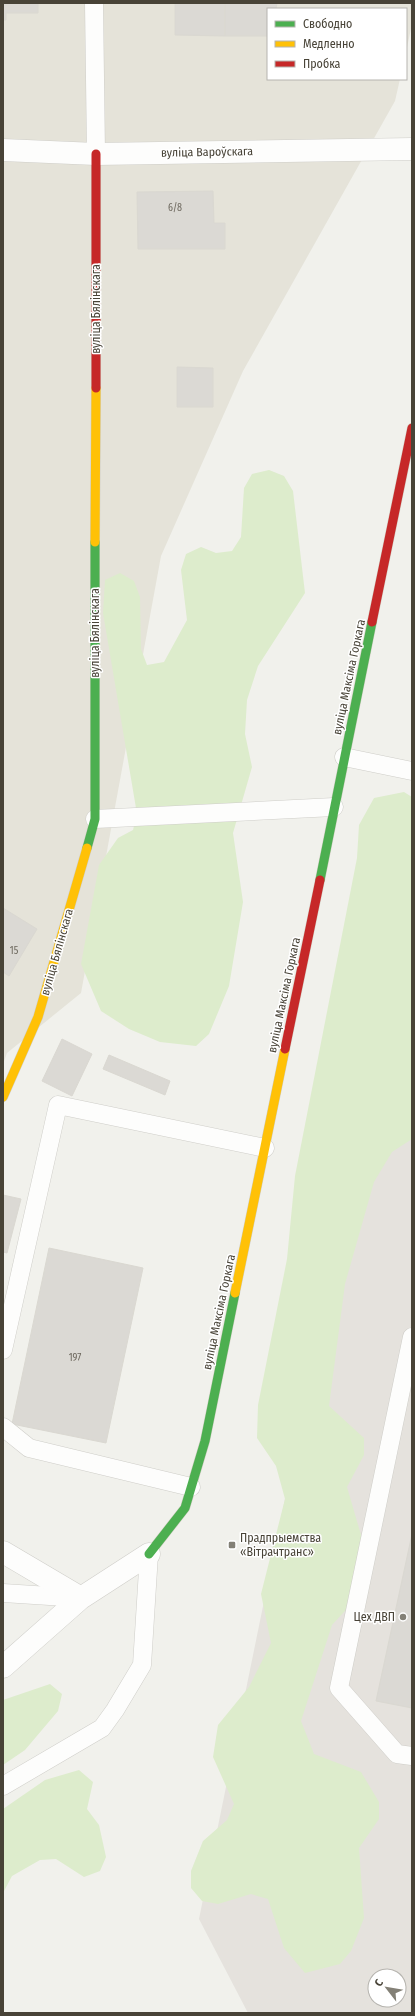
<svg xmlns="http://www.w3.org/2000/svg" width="415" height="2016" font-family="'Fira Sans Condensed',sans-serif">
<rect width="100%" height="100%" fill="#f1f1ec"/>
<path fill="#e5e3d9" d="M 3,3 L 412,3 L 412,24 L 406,52 L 406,9 L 268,9 L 268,79 L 400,79 L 395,101 L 243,371 L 161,556 L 81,993 L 7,1053 L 3,1064 Z"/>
<path fill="#e5e2dd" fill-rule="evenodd" d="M 412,878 L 412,2013 L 248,2013 L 199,1919 ZM 375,1976 L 399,1976 L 399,2000 L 375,2000 Z"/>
<path fill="#ddeccc" d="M 269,470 L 284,476 L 293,491 L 305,593 L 258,666 L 247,700 L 245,734 L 252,767 L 233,833 L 243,902 L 229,986 L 209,1034 L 196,1046 L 160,1042 L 129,1029 L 101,1011 L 81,964 L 99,865 L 118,838 L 133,830 L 137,814 L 103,613 L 105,580 L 120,573 L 134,581 L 140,597 L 141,649 L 147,665 L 164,662 L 187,620 L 181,570 L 186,554 L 201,547 L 216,553 L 232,551 L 241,537 L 244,488 L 252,474 Z
M 404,792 L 412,797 L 412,1139 L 392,1152 L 374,1182 L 345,1284 L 329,1406 L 364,1438 L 364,1455 L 347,1487 L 366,1552 L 367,1587 L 332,1625 L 301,1721 L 314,1754 L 361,1772 L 379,1802 L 379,1819 L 359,1848 L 364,1918 L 351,1951 L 340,1964 L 305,1973 L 284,1948 L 268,1899 L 251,1894 L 218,1904 L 202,1901 L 191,1888 L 191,1871 L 203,1841 L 227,1820 L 234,1804 L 213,1757 L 218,1725 L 249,1687 L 271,1643 L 261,1594 L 285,1499 L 276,1466 L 257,1438 L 258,1405 L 287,1259 L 295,1176 L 357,858 L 359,825 L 374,798 Z
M 50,1684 L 62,1694 L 58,1711 L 25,1750 L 3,1765 L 3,1700 Z
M 79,1770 L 93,1782 L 87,1809 L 99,1825 L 106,1857 L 100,1871 L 84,1877 L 56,1859 L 40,1860 L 12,1876 L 3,1893 L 3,1809 L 45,1780 Z"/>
<path fill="#dbd9d4" stroke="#dad8d1" d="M 3,3 L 38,3 L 38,13 L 6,13 L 6,20 L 3,20 Z
M 175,3 L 225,3 L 225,36 L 175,35 Z
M 225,3 L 277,3 L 276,9 L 268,9 L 268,36 L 225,36 Z
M 213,191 L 214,223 L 225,223 L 225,249 L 138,249 L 137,192 Z
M 177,367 L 213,368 L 213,407 L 177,407 Z
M 3,908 L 37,929 L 9,976 L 3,972 Z
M 62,1039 L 92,1054 L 72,1096 L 42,1081 Z
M 109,1055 L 170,1081 L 165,1095 L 103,1069 Z
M 3,1195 L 21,1199 L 7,1253 L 3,1252 Z
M 49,1248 L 143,1268 L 106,1443 L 12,1424 Z
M 412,1534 L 412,1708 L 376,1701 Z"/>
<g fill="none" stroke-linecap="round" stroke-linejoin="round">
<defs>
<path id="lane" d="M 94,3 L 96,154
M 344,757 L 412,771
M 95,819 L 334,807
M 412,1337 L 339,1688 L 397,1754 L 412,1756
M 3,1350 L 58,1105 L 265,1148
M 3,1427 L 29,1448 L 191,1487
M 3,1593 L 81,1598
M 3,1786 L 102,1728 L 115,1710 L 142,1665 L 149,1554"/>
<path id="street" d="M 3,150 L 96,154 L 412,149
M 3,1552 L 81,1598
M 3,1667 L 81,1598 L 149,1554"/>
<path id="fast" d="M 87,848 L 95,819 L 95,542
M 320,880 L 372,622
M 149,1554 L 185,1508 L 205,1441 L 235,1293"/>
<path id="slow" d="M 95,542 L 96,388
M 3,1097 L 38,1017 L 87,848
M 235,1293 L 285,1049"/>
<path id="jam" d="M 96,388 L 96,154
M 372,622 L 412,428
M 285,1049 L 320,880"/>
</defs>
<use href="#lane" stroke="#cfcec9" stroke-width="19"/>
<use href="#street" stroke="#cfcec9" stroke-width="23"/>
<use href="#fast" stroke="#d1cec3" stroke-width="10"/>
<use href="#slow" stroke="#d1cec3" stroke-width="10"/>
<use href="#jam" stroke="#d1cec3" stroke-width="10"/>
<use href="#lane" stroke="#fdfdfc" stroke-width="18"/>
<use href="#street" stroke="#fdfdfc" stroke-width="22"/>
<use href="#fast" stroke="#4caf50" stroke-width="9"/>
<use href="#slow" stroke="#ffc107" stroke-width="9"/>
<use href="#jam" stroke="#c62828" stroke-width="9"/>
</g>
<g fill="#838076" stroke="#fff" stroke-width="1.5">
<rect x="228" y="1541" width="8" height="8" rx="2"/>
<circle cx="403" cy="1617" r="4"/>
</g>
<g text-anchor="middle" stroke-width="3" stroke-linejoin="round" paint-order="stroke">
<g font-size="10" fill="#6e695f">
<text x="175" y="211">6/8</text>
<text x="14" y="954">15</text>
<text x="75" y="1361">197</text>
</g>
<g font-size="12" fill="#484337" stroke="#fff">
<text transform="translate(207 152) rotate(-1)" y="4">вуліца Вароўскага</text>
<text transform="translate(96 309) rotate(-90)" y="4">вуліца Бялінскага</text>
<text transform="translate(95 633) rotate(-90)" y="4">вуліца Бялінскага</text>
<text transform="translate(349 677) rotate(-78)" y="4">вуліца Максіма Горкага</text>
<text transform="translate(57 952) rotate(-74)" y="4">вуліца Бялінскага</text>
<text transform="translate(284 995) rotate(-78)" y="4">вуліца Максіма Горкага</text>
<text transform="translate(219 1312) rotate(-78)" y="4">вуліца Максіма Горкага</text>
</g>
<g font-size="12" fill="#484337" stroke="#fff" text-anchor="start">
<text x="240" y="1542">Прадпрыемства<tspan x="240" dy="14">«Вітрачтранс»</tspan></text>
<text x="395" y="1621" text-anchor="end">Цех ДВП</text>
</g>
</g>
<rect width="415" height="2016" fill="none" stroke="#484337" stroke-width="8"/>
<rect x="267" y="8" width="140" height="72" fill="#ffffff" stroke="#b6b4af"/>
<rect x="275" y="21" width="20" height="6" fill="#4caf50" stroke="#b6b4af"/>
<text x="303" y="28" font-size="12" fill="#484337">Свободно</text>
<rect x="275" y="41" width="20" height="6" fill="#ffc107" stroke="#b6b4af"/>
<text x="303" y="48" font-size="12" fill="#484337">Медленно</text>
<rect x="275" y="61" width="20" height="6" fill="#c62828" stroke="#b6b4af"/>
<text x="303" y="68" font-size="12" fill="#484337">Пробка</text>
<g transform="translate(387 1988) rotate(301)"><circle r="19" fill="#ffffff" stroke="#b6b4af"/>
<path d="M0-3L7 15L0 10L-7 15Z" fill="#838076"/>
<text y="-6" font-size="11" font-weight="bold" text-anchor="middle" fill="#484337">С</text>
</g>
</svg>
